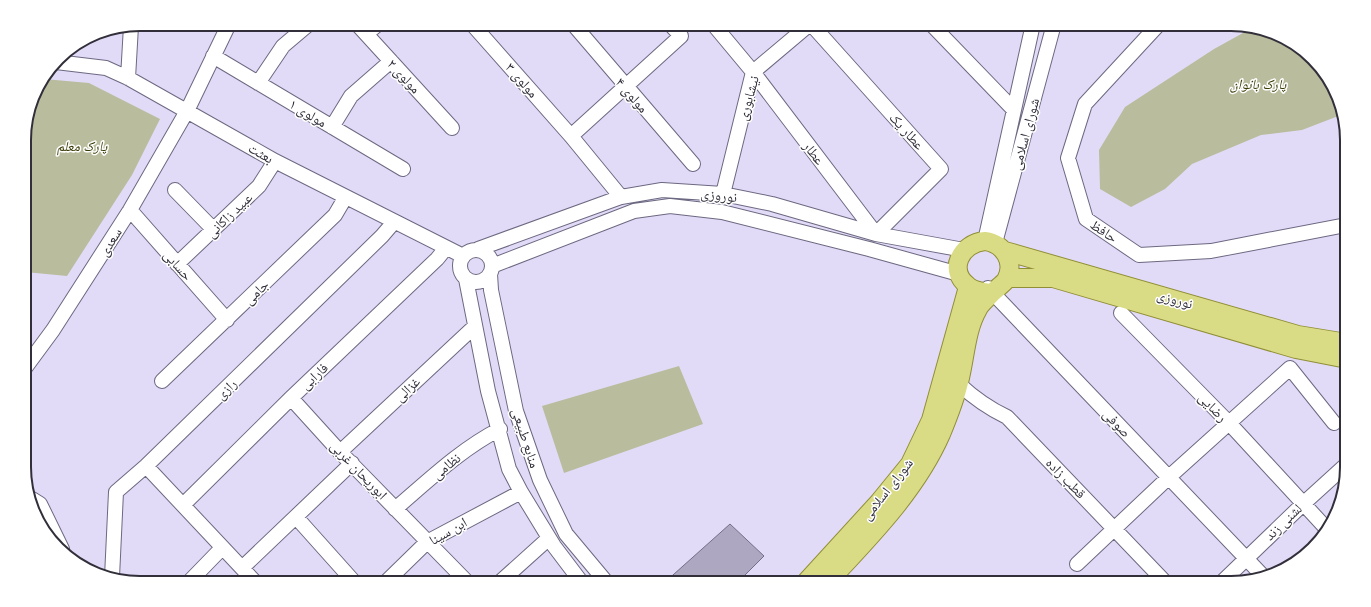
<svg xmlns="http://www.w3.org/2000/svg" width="1371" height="607" font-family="'Roboto Serif','Noto Naskh Arabic',serif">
<rect width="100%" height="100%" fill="#e2dbf8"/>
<path fill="#babc9e" d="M 1252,28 L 1275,33 L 1323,69 L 1341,115 L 1302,130 L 1261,135 L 1192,164 L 1165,189 L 1131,207 L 1100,189 L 1099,150 L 1125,107 L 1214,49 Z
M 44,79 L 89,83 L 160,119 L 132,175 L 67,276 L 25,272 L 24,132 L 36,88 Z
M 679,366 L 703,424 L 564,473 L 542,406 Z"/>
<path fill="#ada7c2" stroke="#746f88" d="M 730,524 L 764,556 L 737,583 L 664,583 Z"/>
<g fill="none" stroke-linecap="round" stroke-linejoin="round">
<defs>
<path id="minor" d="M 357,24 L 452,128
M 472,24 L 571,136 L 621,197
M 573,24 L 693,164
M 713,24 L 753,72 L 876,234 L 941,169 L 811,24
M 931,24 L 1013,109
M 1159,24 L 1085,104 L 1068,158 L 1086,219 L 1139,255 L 1211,251 L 1346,225
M 366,34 L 378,24
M 213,56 L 403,169
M 56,62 L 106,68 L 128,78 L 275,161 L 463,256
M 128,78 L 131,26
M 258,83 L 283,46 L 309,24
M 332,127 L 351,96 L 391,61
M 571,136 L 681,36 L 670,24
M 175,190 L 214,230
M 723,194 L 753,72 L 810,24
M 130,210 L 227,320
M 985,241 L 1033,24
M 995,243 L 1054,24
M 478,249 L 621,197 L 662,190 L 723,194 L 772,204 L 876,234 L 964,250
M460 266a16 16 0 1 1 32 0a16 16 0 1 1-32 0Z
M 177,264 L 259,186 L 275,161
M 492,266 L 634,211 L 670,206 L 722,212 L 869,249 L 959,274
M 490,274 L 491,290 L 516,411 L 540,480 L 566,534 L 607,583
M 466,279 L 488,391 L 509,469 L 521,492 L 554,546 L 582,583
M 988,288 L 1262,575
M 1121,313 L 1229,423 L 1325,527
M 25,368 L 53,330 L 130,210 L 187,111 L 229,24
M 162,381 L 335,215 L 345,198
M 959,384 C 974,398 988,408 1007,417 L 1166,583
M 291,398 L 340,452 L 468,583
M 340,452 L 474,327
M 146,466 L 256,583
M 32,499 L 40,504 L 62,549
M 183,505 L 291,398 L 437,259 L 446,248
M 395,509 C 429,480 461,449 500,429
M 296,517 L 355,583
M 1077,564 L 1169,477 L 1290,368 L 1334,423
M 242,568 L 352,463
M 112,577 L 116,492 L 146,466 L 382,236 L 394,222
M 188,583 L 222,548
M 385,583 L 427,542 L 521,492
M 499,583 L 549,538
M 1221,583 L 1303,504 L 1347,464"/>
<path id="major" d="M 985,241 C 1003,243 1016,262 1006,280 C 1002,285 997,288 992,293 C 984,292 975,292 968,286 C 947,270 961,243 985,241 Z
M 1005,251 L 1298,335 L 1347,343
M 1007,278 L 1053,278 L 1296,349 L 1347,359
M 805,583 L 879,502 L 910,464 L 931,420 L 968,287
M 827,583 C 869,538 916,491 941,434 C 948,417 955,400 959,382 C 965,359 966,329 978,309 C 981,303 988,298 992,293"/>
</defs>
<use href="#minor" stroke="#6d6881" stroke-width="16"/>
<use href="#major" stroke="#908f36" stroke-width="20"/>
<use href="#minor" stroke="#fff" stroke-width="14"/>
<use href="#major" stroke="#dadb85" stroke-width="18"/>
</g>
<g text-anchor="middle" stroke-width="3" stroke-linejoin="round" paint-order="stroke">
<g font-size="14" fill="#322f3a" stroke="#fff">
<text transform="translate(404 76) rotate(47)" y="5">مولوی ۲</text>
<text transform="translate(522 80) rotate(49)" y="5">مولوی ۳</text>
<text transform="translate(632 95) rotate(49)" y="5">مولوی ۴</text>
<text transform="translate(748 98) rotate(-74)" y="5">نیشابوری</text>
<text transform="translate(308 113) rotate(31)" y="5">مولوی ۱</text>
<text transform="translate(907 131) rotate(48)" y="5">عطار یک</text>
<text transform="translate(1025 134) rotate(-75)" y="5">شورای اسلامی</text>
<text transform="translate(261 153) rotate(30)" y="5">بعثت</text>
<text transform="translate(814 153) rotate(53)" y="5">عطار</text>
<text transform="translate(719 195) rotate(7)" y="5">نوروزی</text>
<text transform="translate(229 215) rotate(-44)" y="5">عبید زاکانی</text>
<text transform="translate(1104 231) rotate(34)" y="5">حافظ</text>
<text transform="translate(110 242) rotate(-58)" y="5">سعدی</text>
<text transform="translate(178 265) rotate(49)" y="5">حسابی</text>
<text transform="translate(256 292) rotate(-44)" y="5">جامی</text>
<text transform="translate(1175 299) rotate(16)" y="5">نوروزی</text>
<text transform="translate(314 376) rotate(-43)" y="5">فارابی</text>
<text transform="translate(226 389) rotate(-44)" y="5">رازی</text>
<text transform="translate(407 389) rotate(-43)" y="5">غزالی</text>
<text transform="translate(1213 407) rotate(46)" y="5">رضایی</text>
<text transform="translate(1117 423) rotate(46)" y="5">صوفی</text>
<text transform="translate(526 438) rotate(72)" y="5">منابع طبیعی</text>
<text transform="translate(446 466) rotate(-39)" y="5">نظامی</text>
<text transform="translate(359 470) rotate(46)" y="5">ابوریحان غربی</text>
<text transform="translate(1066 478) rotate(46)" y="5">قطب زاده</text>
<text transform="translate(887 489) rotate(-52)" y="5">شورای اسلامی</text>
<text transform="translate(1283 522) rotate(-44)" y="5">لشنی زند</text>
<text transform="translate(448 531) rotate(-30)" y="5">ابن سینا</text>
</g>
<g font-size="14" font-style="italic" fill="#3b3b06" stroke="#fff">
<text x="1258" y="89">پارک بانوان</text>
<text x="82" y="151">پارک معلم</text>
</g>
</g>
<path d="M0 0H1371V607H0ZM140 31H1231A109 109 0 0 1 1340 140V467A109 109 0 0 1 1231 576H140A109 109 0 0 1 31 467V140A109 109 0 0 1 140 31Z" fill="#fff" fill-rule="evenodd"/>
<path fill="none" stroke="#322f3a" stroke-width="2" d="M140 31H1231A109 109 0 0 1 1340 140V467A109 109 0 0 1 1231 576H140A109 109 0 0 1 31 467V140A109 109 0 0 1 140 31Z"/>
</svg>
